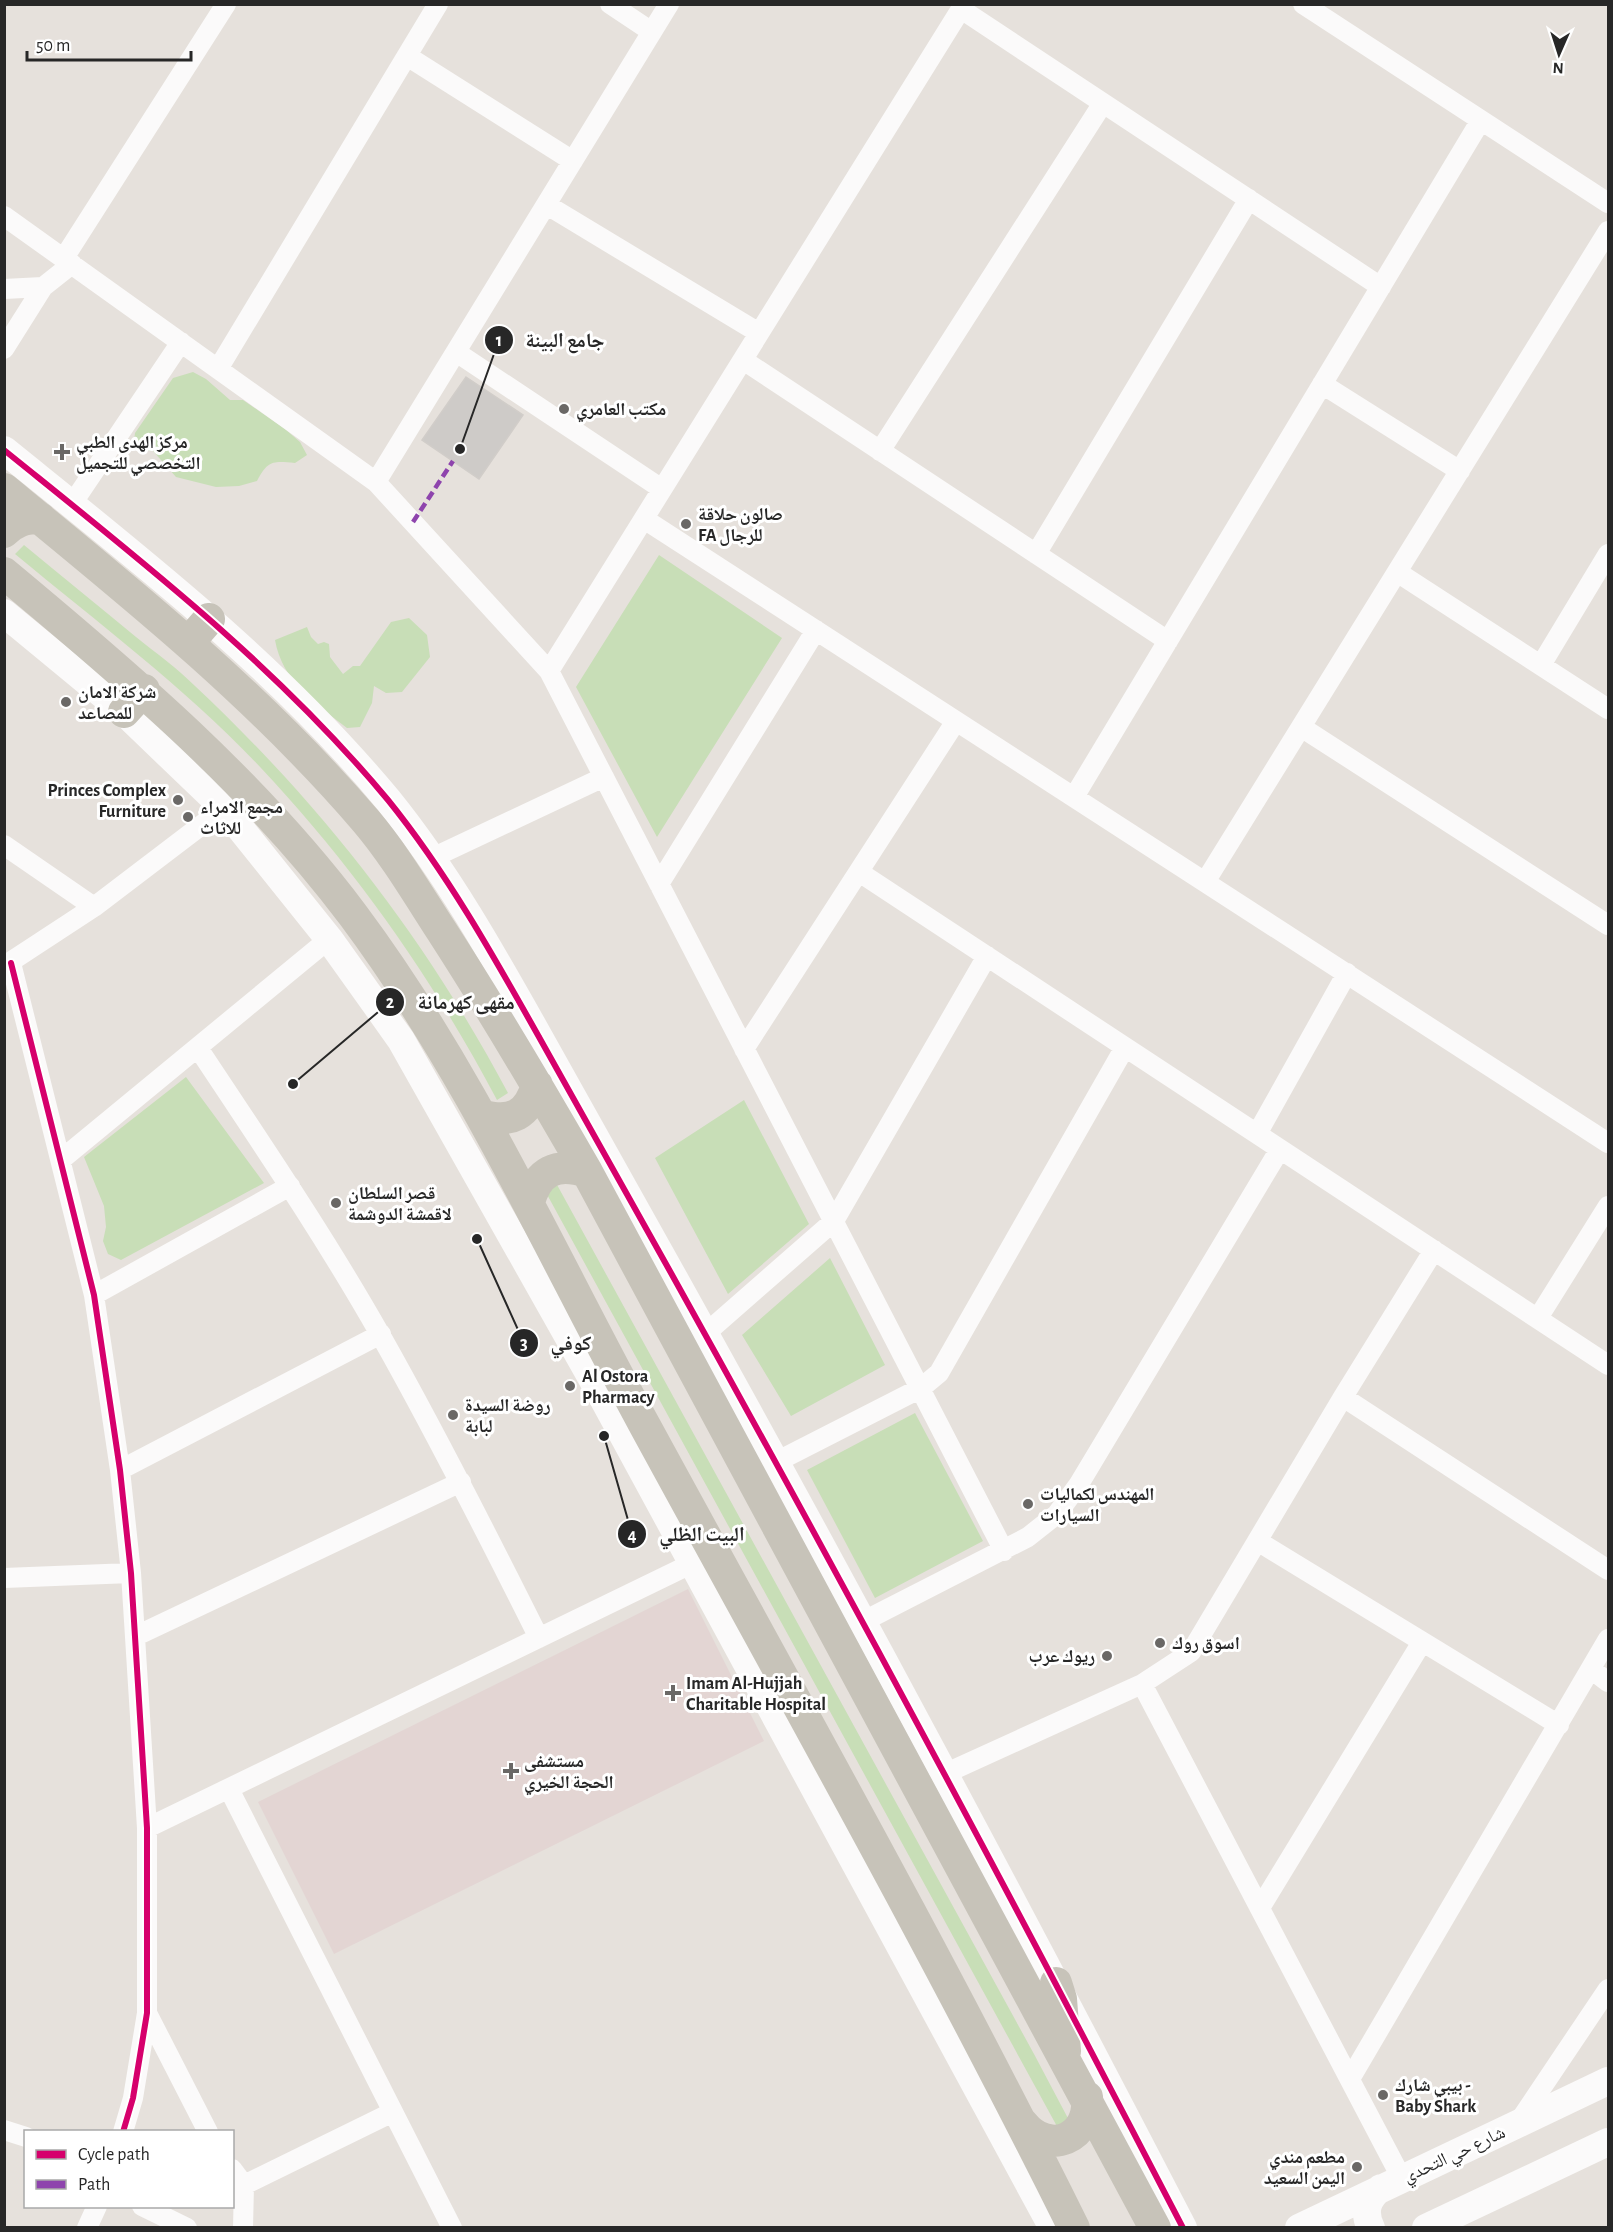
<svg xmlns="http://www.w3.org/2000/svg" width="1613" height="2232" font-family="'Alegreya Sans','Noto Naskh Arabic',sans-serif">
<rect width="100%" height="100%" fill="#e6e1dc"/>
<path fill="#e3d5d3" d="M 688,1589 L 764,1741 L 334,1954 L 258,1802 Z"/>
<path fill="#c8deb7" d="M 193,372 L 206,379 L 230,400 L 243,400 L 285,429 L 300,442 L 307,455 L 295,463 C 273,461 268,460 257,481 L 239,486 L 216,487 L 176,477 L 153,451 L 133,449 L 135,433 L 173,378 Z
M 24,545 C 61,576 99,606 136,637 C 156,653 177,668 195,686 C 323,806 426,939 508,1093 L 497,1100 C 433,979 355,868 261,768 C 187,689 98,623 15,554 Z
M 659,555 L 782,638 L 657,837 L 576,687 Z
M 409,618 L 427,635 L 430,657 L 402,692 L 386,693 L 374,686 L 372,703 L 360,727 L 347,728 C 316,704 282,681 275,640 L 307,627 L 311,637 L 318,644 L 324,642 L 329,644 L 330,657 L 343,674 L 353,666 L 360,666 L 391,622 Z
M 186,1077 L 264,1183 L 121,1260 L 108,1254 L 103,1241 L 106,1227 L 104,1206 L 84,1157 Z
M 744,1100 L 809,1224 L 728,1294 L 655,1158 Z
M 550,1172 L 1034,2054 L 1071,2124 L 1059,2130 L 538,1178 Z
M 830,1258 L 885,1365 L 791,1416 L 742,1335 Z
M 915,1413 L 983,1541 L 875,1598 L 807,1470 Z"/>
<path fill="#cecbc8" stroke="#d1cdc9" stroke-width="1.5" d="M 466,377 L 523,415 L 479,479 L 422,440 Z"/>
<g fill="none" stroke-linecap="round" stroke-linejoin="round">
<path stroke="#fbfafa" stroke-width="20" d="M 610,4 L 652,32
M 1303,4 L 1608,203
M 961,9 L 1381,287
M 407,56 L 573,161
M 547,205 L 759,333
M 4,216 L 376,482 L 549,671 L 1004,1551
M 64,258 L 226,4
M 4,289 L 43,287 L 72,264
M 4,349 L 43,287
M 456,352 L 662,489
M 743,360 L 1168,641
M 218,369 L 438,4
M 1322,384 L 1460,471
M 880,451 L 1103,103
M 376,482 L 669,4
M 72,504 L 181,342
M 644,519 L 1608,1143
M 1036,554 L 1249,199
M 1397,572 L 1608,709
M 1541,665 L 1608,554
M 549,671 L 964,4
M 1301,727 L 1608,925
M 1074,797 L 1481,120
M 4,845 L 94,907
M 432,858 L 604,777
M 859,872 L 1608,1365
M 1205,882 L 1608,231
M 659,884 L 816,630
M 11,963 L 94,1295 L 120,1470 L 131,1573 L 147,1828 L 147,2013 L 133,2098 L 123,2132
M 4,966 L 94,907 L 224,808
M 198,1048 C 261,1143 325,1237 381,1336 C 437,1435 488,1536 539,1638
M 744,1049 L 956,721
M 1257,1134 L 1347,973
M 62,1159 L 329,939
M 94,1295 L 290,1186
M 1538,1318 L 1608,1206
M 705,1334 L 834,1221 L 987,956
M 1343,1397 L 1608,1570
M 776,1462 L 921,1388 L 939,1373 L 1125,1047
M 120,1470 L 381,1334
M 1259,1542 L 1559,1725
M 4,1578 L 131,1573
M 862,1622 L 1028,1537 L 1057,1514 L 1079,1484 L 1280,1149
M 136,1636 L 461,1482
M 1591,1669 L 1608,1682
M 1142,1684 L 1402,2179
M 944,1774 L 1142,1684 L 1191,1652 L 1343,1397 L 1434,1250
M 229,1789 L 452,2228
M 147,1828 L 693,1563
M 1260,1908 L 1422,1642
M 147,2013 L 208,2132
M 1350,2079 L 1608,1639
M 1518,2123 L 1608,1989
M 4,2130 L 26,2137
M 232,2169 L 244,2185 L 243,2228
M 244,2185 L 393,2112
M 142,2206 L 187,2228
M 87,2228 L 97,2206"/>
<path stroke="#fbfafa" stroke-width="28" d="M 4,450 C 139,559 277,666 388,800 C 447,873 493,955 539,1037 C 583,1116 627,1195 671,1273 C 847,1589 1017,1907 1183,2228
M 4,613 L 124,712 L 224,808 L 329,939 L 401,1040 L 603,1398 L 1053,2228
M 1299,2228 L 1608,2081
M 1371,2228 C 1363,2212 1367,2198 1381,2188
M 1426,2228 L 1608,2142"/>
<path stroke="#c7c3b9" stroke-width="32" d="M 4,489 C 131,593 259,696 366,821 C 394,854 417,893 441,930 C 492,1009 540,1090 587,1172 L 1155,2228
M 4,532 C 15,521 25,518 40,518
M 4,573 C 129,677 255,784 353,915 C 471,1073 551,1254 645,1426 C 790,1692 939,1956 1074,2228
M 189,642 L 209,619
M 124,712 L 144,690
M 481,1115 C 511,1124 528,1115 537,1085
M 529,1202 C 538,1171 556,1162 587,1172
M 1056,1983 L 1061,1999 L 1065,2051
M 1023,2124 C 1049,2156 1091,2139 1087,2097"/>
<path stroke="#8e44ad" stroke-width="4.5" stroke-dasharray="9 4.5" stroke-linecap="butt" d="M 413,522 L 453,461"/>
<defs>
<path id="cycleway" d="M 4,450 C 139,559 277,666 388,800 C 447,873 493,955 539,1037 C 583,1116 627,1195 671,1273 C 847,1589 1017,1907 1183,2228
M 11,963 L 94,1295 L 120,1470 L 131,1573 L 147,1828 L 147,2013 L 133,2098 L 123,2132"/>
</defs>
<use href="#cycleway" stroke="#fff" stroke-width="10"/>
<use href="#cycleway" stroke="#d6006c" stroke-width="6"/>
</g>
<g fill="#6a6866" stroke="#fff" stroke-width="2">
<circle cx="564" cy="409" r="6"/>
<path d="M59 443h6v6h6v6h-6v6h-6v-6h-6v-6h6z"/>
<circle cx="686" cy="524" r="6"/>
<circle cx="66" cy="702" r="6"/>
<circle cx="178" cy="800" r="6"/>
<circle cx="188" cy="817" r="6"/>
<circle cx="336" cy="1203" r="6"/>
<circle cx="570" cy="1386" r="6"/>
<circle cx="453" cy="1415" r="6"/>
<circle cx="1028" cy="1504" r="6"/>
<circle cx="1160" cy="1643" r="6"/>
<circle cx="1107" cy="1656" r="6"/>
<path d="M670 1684h6v6h6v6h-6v6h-6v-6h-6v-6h6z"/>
<path d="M508 1762h6v6h6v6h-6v6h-6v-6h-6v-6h6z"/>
<circle cx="1383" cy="2095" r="6"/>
<circle cx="1357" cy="2167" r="6"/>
</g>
<g text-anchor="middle" stroke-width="6" stroke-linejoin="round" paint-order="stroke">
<g font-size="18" font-weight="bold" fill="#272727" stroke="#fff" text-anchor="start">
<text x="576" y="415">مكتب العامري</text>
<text x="76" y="448">مركز الهدى الطبي<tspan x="76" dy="21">التخصصي للتجميل</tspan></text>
<text x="698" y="520">صالون حلاقة<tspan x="698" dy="21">FA للرجال</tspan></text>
<text x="78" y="698">شركة الامان<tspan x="78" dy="21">للمصاعد</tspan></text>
<text x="166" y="796" text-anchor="end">Princes Complex<tspan x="166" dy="21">Furniture</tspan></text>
<text x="200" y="813">مجمع الامراء<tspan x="200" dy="21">للاثاث</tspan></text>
<text x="348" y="1199">قصر السلطان<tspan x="348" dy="21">لاقمشة الدوشمة</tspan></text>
<text x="582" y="1382">Al Ostora<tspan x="582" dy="21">Pharmacy</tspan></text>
<text x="465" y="1411">روضة السيدة<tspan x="465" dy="21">لبابة</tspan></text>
<text x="1040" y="1500">المهندس لكماليات<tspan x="1040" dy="21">السيارات</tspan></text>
<text x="1172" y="1649">اسوق روك</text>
<text x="1095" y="1662" text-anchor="end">ريوك عرب</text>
<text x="686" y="1689">Imam Al-Hujjah<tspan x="686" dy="21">Charitable Hospital</tspan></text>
<text x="524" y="1767">مستشفى<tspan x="524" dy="21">الحجة الخيري</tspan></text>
<text x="1395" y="2091">بيبي شارك -<tspan x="1395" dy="21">Baby Shark</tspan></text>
<text x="1345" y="2163" text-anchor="end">مطعم مندي<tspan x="1345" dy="21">اليمن السعيد</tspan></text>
</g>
<g font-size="18" fill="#272727" stroke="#fff">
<text transform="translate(1454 2154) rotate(-25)" y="6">شارع حي التحدي</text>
</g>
</g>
<path fill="none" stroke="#272727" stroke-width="2" d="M460 449L499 340M293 1084L390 1002M477 1239L524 1343M604 1436L632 1534"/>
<g fill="#272727" stroke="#fff" stroke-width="2">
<circle cx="460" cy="449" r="6"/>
<circle cx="293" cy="1084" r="6"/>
<circle cx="477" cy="1239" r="6"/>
<circle cx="604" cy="1436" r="6"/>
<circle cx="499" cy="340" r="15"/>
<circle cx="390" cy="1002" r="15"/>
<circle cx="524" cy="1343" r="15"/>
<circle cx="632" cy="1534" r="15"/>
</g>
<g font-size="18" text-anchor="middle" font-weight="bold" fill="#fff">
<text x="499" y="346">1</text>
<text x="390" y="1008">2</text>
<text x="524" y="1349">3</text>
<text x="632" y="1541">4</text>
</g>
<g font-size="20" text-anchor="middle" font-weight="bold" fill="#272727" stroke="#fff" stroke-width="6" stroke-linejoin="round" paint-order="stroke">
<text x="565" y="347">جامع البينة</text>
<text x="466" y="1009">مقهى كهرمانة</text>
<text x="571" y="1350">كوفي</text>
<text x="702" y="1541">البيت الظلي</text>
</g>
<rect width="1613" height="2232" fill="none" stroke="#272727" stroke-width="12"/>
<rect x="24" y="2130" width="210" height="78" fill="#ffffff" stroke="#a9a9a9" stroke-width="1.5"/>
<rect x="36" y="2150" width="30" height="9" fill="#d6006c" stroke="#a9a9a9" stroke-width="1.5"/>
<text x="78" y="2160" font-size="18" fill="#272727">Cycle path</text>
<rect x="36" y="2180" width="30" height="9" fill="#8e44ad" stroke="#a9a9a9" stroke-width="1.5"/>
<text x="78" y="2190" font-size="18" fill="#272727">Path</text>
<g transform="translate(1559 54) rotate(183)" stroke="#ffffff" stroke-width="4.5" paint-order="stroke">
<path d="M0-4.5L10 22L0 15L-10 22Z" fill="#272727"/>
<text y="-9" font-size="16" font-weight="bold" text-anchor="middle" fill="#272727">N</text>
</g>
<path d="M27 51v9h164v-9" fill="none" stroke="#272727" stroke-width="3"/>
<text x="36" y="51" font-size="18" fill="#272727" stroke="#ffffff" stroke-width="4.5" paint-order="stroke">50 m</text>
</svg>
